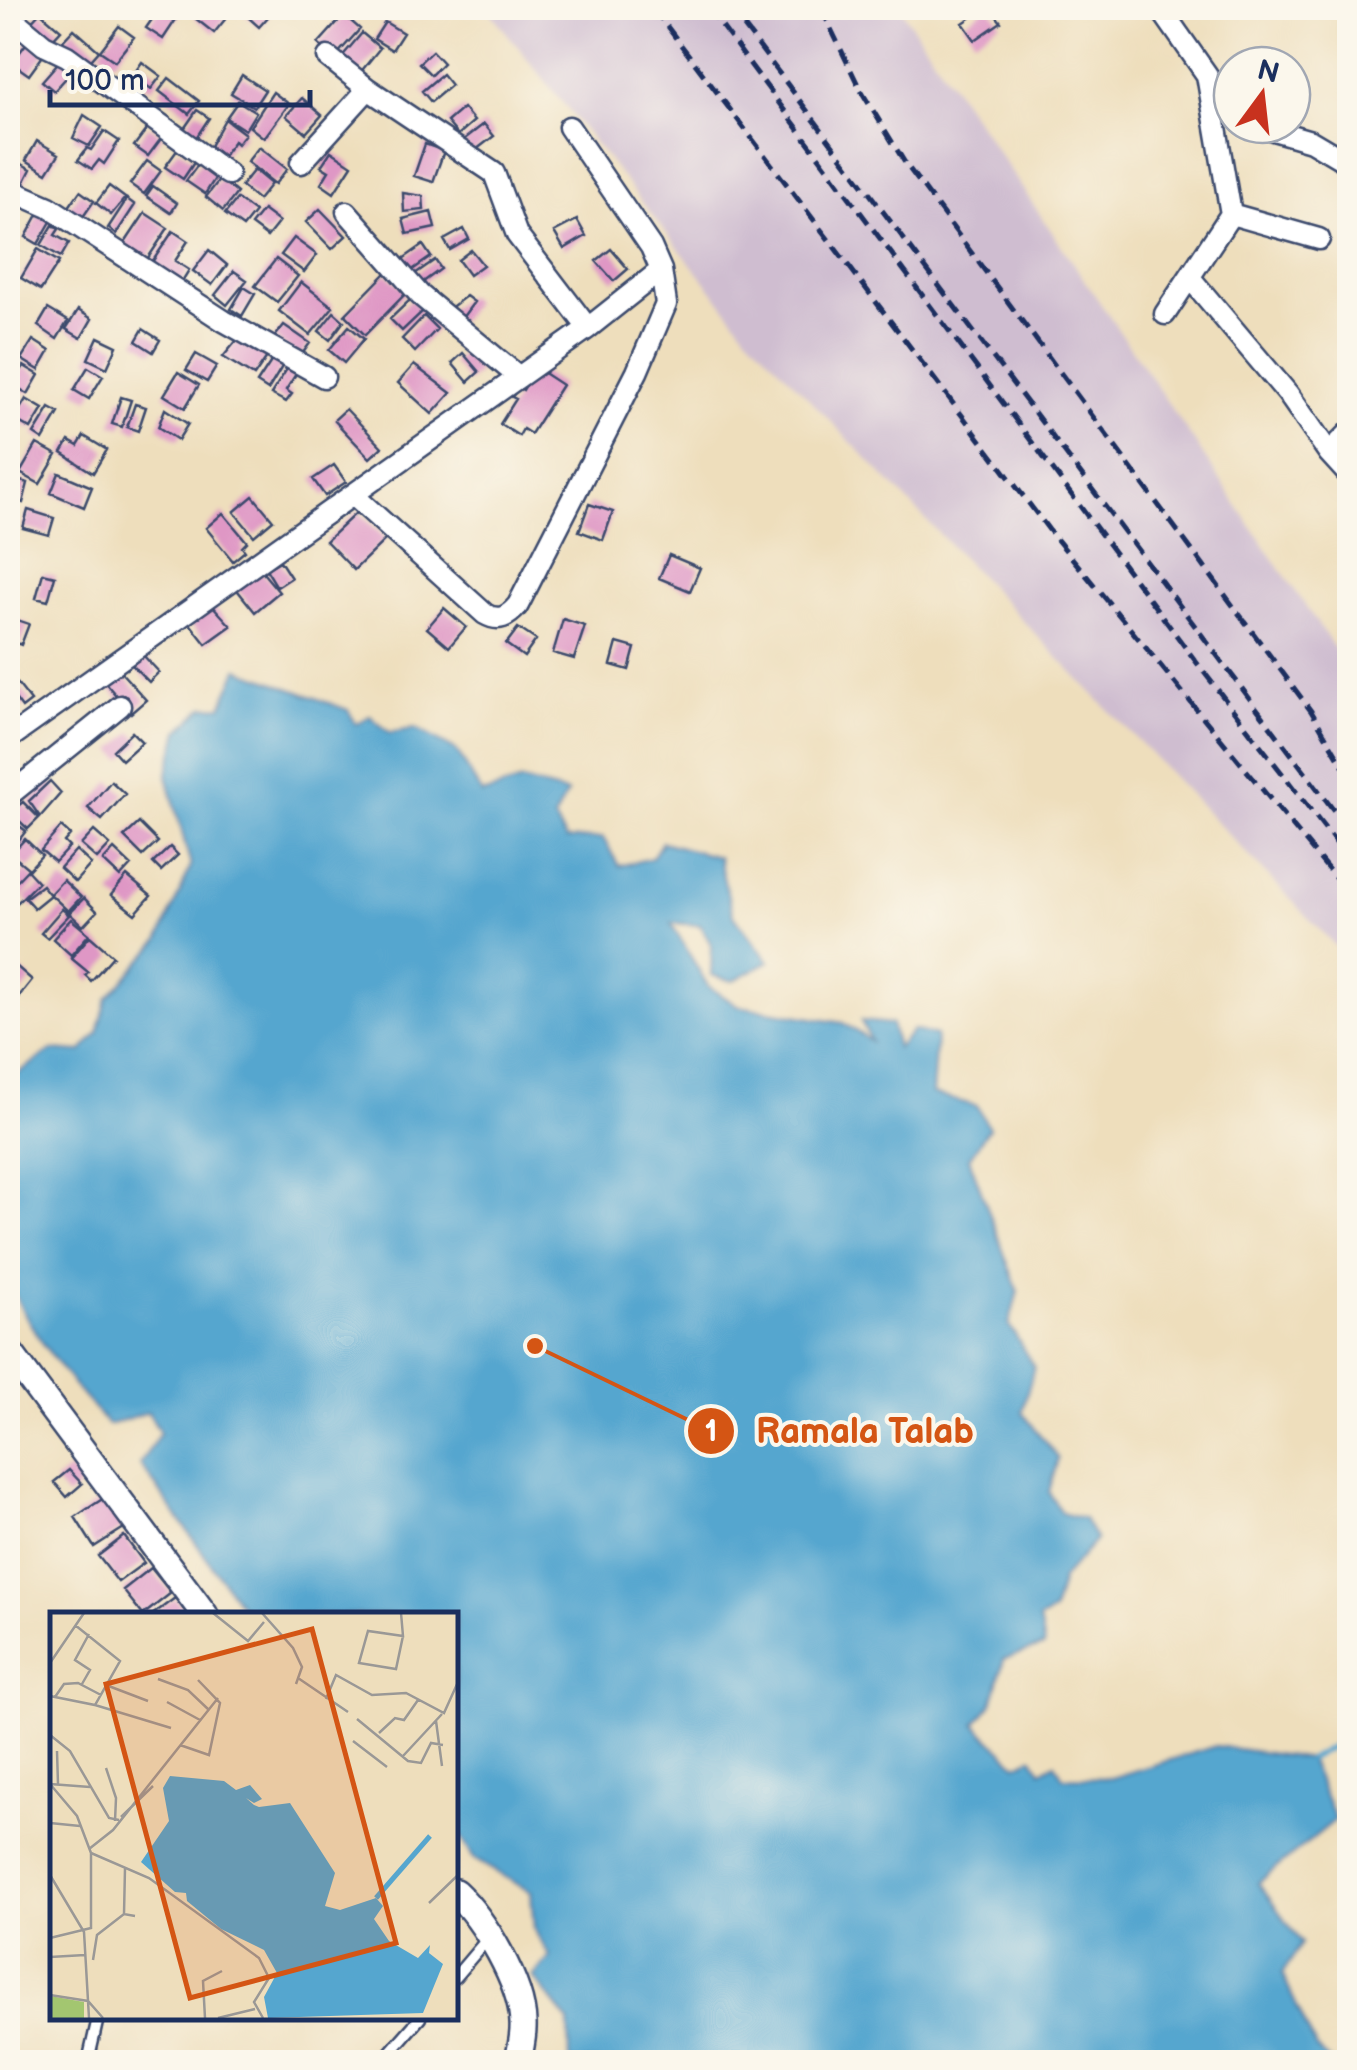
<svg xmlns="http://www.w3.org/2000/svg" width="1357" height="2070" font-family="'Balsamiq Sans',sans-serif">
<rect width="100%" height="100%" fill="#fbf7ec"/>
<filter id="ink" filterUnits="userSpaceOnUse"><feTurbulence type="fractalNoise" baseFrequency=".01" numOctaves="2"/><feDisplacementMap in="SourceGraphic" scale="20" xChannelSelector="R" yChannelSelector="G"/><feConvolveMatrix kernelMatrix="1 2 1 2 8 2 1 2 1" color-interpolation-filters="sRGB"/></filter>
<filter id="wash" filterUnits="userSpaceOnUse"><feTurbulence type="fractalNoise" baseFrequency=".0048" numOctaves="4" result="noise"/><feDisplacementMap in="SourceGraphic" scale="40" xChannelSelector="R" yChannelSelector="G"/><feGaussianBlur stdDeviation="2.25" result="paint"/><feColorMatrix in="noise" values="0 0 0 0 0 0 0 0 0 0 0 0 0 0 0 0 0 1.4 0 .05"/><feComposite in="paint" operator="in"/></filter>
<g filter="url(#wash)">
<rect width="100%" height="100%" fill="#eedebc"/>
<path fill="#cfbdd0" d="M 487,8 L 900,8 L 1349,670 L 1349,960 L 747,334 Z"/>
<path fill="#55a6cf" stroke="#386a96" stroke-width="2.5" d="M 238,669 L 348,710 L 356,724 L 370,716 L 390,733 L 415,728 L 457,751 L 482,794 L 522,781 L 567,793 L 554,819 L 566,840 L 603,838 L 619,866 L 652,858 L 662,842 L 718,857 L 733,915 L 769,961 L 733,981 L 711,975 L 712,946 L 700,925 L 671,923 L 708,986 L 738,1006 L 843,1023 L 871,1041 L 861,1021 L 891,1024 L 897,1048 L 913,1030 L 936,1036 L 932,1094 L 977,1106 L 989,1128 L 969,1158 L 1018,1291 L 1009,1325 L 1034,1367 L 1022,1412 L 1058,1458 L 1049,1492 L 1061,1513 L 1084,1519 L 1096,1540 L 1062,1579 L 1053,1612 L 1039,1620 L 1044,1646 L 1004,1659 L 992,1704 L 975,1724 L 1017,1765 L 1032,1757 L 1041,1771 L 1055,1763 L 1063,1777 L 1111,1778 L 1216,1746 L 1309,1759 L 1335,1820 L 1258,1883 L 1302,1943 L 1282,1974 L 1316,2048 L 1332,2062 L 570,2062 L 569,2022 L 533,1977 L 550,1957 L 534,1929 L 531,1892 L 474,1859 L 455,1826 L 455,1615 L 247,1615 L 140,1464 L 160,1433 L 148,1412 L 108,1425 C 71,1383 30,1333 8,1281 L 8,1080 L 52,1050 L 81,1052 L 98,1033 L 107,999 L 159,941 L 191,866 L 167,776 L 179,731 L 204,707 L 222,706 Z"/>
<g fill="none" stroke-linecap="round" stroke-linejoin="round">
<path stroke="#55a6cf" stroke-width="5" d="M 1309,1759 L 1350,1736"/>
</g>
<g id="blocks">
<path fill="#df97c5" d="M 160,8 L 174,8 L 181,12 L 163,39 L 146,28 Z
M 204,8 L 216,8 L 227,17 L 214,33 L 195,18 Z
M 242,8 L 276,8 L 259,27 L 240,10 Z
M 985,8 L 990,8 L 1001,22 L 975,40 L 963,23 Z
M 40,12 L 61,30 L 49,43 L 28,25 Z
M 344,15 L 360,29 L 334,58 L 318,44 Z
M 385,22 L 403,33 L 392,50 L 374,39 Z
M 119,26 L 134,37 L 115,61 L 100,51 Z
M 74,29 L 99,51 L 84,68 L 59,45 Z
M 362,33 L 380,48 L 359,74 L 340,59 Z
M 28,41 L 45,53 L 29,75 L 12,63 Z
M 432,51 L 443,63 L 431,75 L 419,63 Z
M 63,57 L 75,68 L 54,91 L 42,81 Z
M 142,62 L 161,76 L 151,89 L 133,75 Z
M 442,74 L 451,85 L 431,102 L 422,91 Z
M 242,75 L 265,90 L 254,107 L 231,93 Z
M 169,78 L 199,101 L 189,114 L 159,91 Z
M 273,92 L 289,104 L 264,138 L 250,127 Z
M 302,98 L 322,115 L 306,133 L 286,116 Z
M 238,101 L 256,112 L 245,130 L 226,118 Z
M 463,108 L 474,121 L 458,135 L 447,122 Z
M 197,110 L 209,118 L 192,144 L 179,136 Z
M 84,115 L 102,127 L 89,146 L 73,138 Z
M 225,119 L 245,134 L 237,144 L 234,141 L 223,156 L 210,146 Z
M 484,124 L 494,136 L 472,153 L 462,141 Z
M 149,126 L 163,136 L 148,156 L 134,146 Z
M 104,131 L 119,141 L 104,164 L 99,160 L 92,169 L 78,160 L 87,148 L 91,150 Z
M 37,141 L 59,154 L 47,173 L 26,160 Z
M 425,144 L 444,151 L 433,182 L 414,176 Z
M 259,147 L 287,169 L 275,184 L 247,162 Z
M 178,149 L 195,161 L 183,179 L 165,167 Z
M 331,151 L 352,165 L 334,193 L 321,184 L 329,171 L 321,166 Z
M 11,158 L 31,169 L 20,191 L 8,185 L 8,165 Z
M 147,161 L 161,171 L 144,194 L 130,184 Z
M 200,162 L 218,174 L 205,194 L 186,181 Z
M 254,170 L 271,184 L 258,200 L 241,186 Z
M 220,179 L 237,193 L 223,211 L 206,197 Z
M 109,186 L 125,198 L 111,215 L 96,203 Z
M 153,186 L 177,203 L 171,213 L 146,196 Z
M 80,191 L 94,201 L 78,224 L 64,214 Z
M 403,193 L 423,196 L 424,210 L 404,212 Z
M 127,199 L 135,205 L 116,234 L 108,228 Z
M 237,199 L 255,212 L 243,227 L 225,214 Z
M 320,209 L 346,236 L 332,249 L 306,222 Z
M 263,210 L 279,222 L 267,237 L 251,225 Z
M 40,211 L 53,218 L 38,244 L 26,237 Z
M 431,212 L 435,228 L 407,234 L 403,219 Z
M 145,213 L 168,228 L 146,261 L 123,246 Z
M 577,220 L 586,236 L 564,249 L 554,232 Z
M 53,225 L 59,229 L 55,235 L 69,243 L 61,257 L 41,245 Z
M 464,229 L 469,239 L 450,250 L 444,240 Z
M 173,231 L 188,241 L 175,261 L 189,270 L 181,283 L 150,265 Z
M 294,238 L 317,255 L 304,272 L 281,255 Z
M 423,245 L 431,257 L 408,273 L 400,261 Z
M 38,249 L 59,262 L 41,290 L 21,278 Z
M 611,249 L 628,269 L 614,281 L 596,261 Z
M 209,250 L 227,265 L 212,285 L 193,271 Z
M 471,250 L 483,265 L 469,275 L 458,260 Z
M 276,259 L 298,276 L 277,302 L 255,286 Z
M 435,260 L 441,269 L 419,285 L 412,276 Z
M 234,271 L 247,280 L 227,305 L 215,295 Z
M 386,273 L 407,292 L 365,335 L 345,315 Z
M 301,282 L 333,307 L 310,335 L 279,311 Z
M 244,287 L 255,294 L 242,316 L 231,309 Z
M 466,296 L 474,302 L 459,322 L 445,312 Z
M 411,299 L 423,311 L 402,331 L 390,319 Z
M 48,309 L 68,321 L 57,339 L 38,326 Z
M 78,310 L 92,319 L 81,338 L 66,329 Z
M 334,312 L 344,321 L 330,340 L 319,331 Z
M 424,316 L 437,329 L 415,352 L 402,339 Z
M 284,325 L 310,343 L 300,357 L 274,338 Z
M 349,326 L 364,339 L 344,363 L 329,350 Z
M 143,329 L 160,340 L 153,352 L 136,341 Z
M 243,333 L 271,351 L 254,376 L 223,357 Z
M 98,337 L 117,346 L 107,368 L 88,359 Z
M 33,340 L 50,351 L 39,370 L 21,359 Z
M 463,353 L 479,372 L 468,382 L 452,363 Z
M 196,354 L 217,366 L 207,382 L 186,370 Z
M 276,354 L 286,360 L 268,390 L 257,383 Z
M 290,364 L 299,369 L 286,390 L 292,394 L 286,402 L 271,394 Z
M 414,365 L 451,393 L 432,414 L 398,383 Z
M 24,366 L 39,375 L 28,394 L 12,384 Z
M 88,367 L 103,376 L 89,399 L 74,390 Z
M 536,368 L 562,385 L 531,434 L 523,429 L 519,436 L 500,424 L 516,399 L 512,397 L 519,387 L 523,390 Z
M 178,372 L 199,385 L 185,408 L 164,395 Z
M 121,397 L 131,400 L 122,427 L 112,424 Z
M 26,399 L 43,409 L 31,429 L 14,419 Z
M 135,404 L 146,407 L 138,431 L 127,427 Z
M 50,408 L 59,413 L 43,440 L 34,434 Z
M 165,409 L 188,424 L 178,440 L 158,427 Z
M 346,409 L 382,447 L 370,458 L 334,420 Z
M 84,436 L 107,450 L 93,473 L 62,453 L 69,441 L 78,446 Z
M 37,444 L 57,455 L 40,484 L 20,473 Z
M 334,465 L 346,482 L 325,496 L 313,479 Z
M 59,473 L 92,487 L 84,507 L 51,493 Z
M 16,480 L 28,483 L 23,503 L 11,500 Z
M 253,496 L 273,520 L 254,536 L 234,512 Z
M 589,504 L 613,512 L 603,540 L 579,531 Z
M 28,510 L 54,518 L 49,535 L 23,528 Z
M 358,511 L 386,539 L 354,570 L 326,541 Z
M 223,513 L 247,542 L 242,547 L 245,551 L 233,561 L 206,528 Z
M 669,555 L 700,568 L 690,591 L 659,578 Z
M 280,561 L 291,578 L 277,587 L 266,569 Z
M 259,568 L 279,592 L 255,612 L 234,586 Z
M 43,573 L 55,576 L 48,601 L 36,598 Z
M 211,604 L 231,626 L 206,644 L 188,621 Z
M 444,608 L 466,627 L 449,647 L 427,628 Z
M 8,617 L 29,624 L 21,645 L 8,640 Z
M 563,619 L 585,626 L 574,659 L 553,653 Z
M 518,628 L 536,640 L 524,657 L 506,644 Z
M 617,643 L 635,648 L 629,670 L 611,665 Z
M 140,652 L 159,672 L 149,682 L 129,662 Z
M 118,669 L 146,700 L 131,713 L 103,680 Z
M 10,674 L 31,701 L 22,708 L 8,689 Z
M 132,732 L 142,742 L 122,760 L 113,750 Z
M 50,781 L 61,793 L 40,817 L 29,801 Z
M 111,781 L 125,794 L 102,820 L 88,808 Z
M 23,802 L 39,818 L 28,829 L 10,812 Z
M 9,818 L 26,831 L 15,845 L 8,839 Z
M 139,823 L 158,842 L 143,856 L 124,837 Z
M 61,827 L 70,835 L 64,842 L 69,847 L 55,862 L 41,850 Z
M 94,831 L 110,845 L 97,859 L 81,845 Z
M 25,839 L 42,855 L 29,869 L 11,854 Z
M 170,847 L 178,855 L 161,871 L 153,863 Z
M 114,849 L 131,865 L 120,877 L 103,861 Z
M 76,850 L 91,864 L 75,882 L 60,868 Z
M 27,870 L 38,882 L 15,905 L 8,897 L 8,890 Z
M 127,876 L 151,896 L 135,914 L 111,895 Z
M 63,880 L 81,897 L 68,911 L 50,894 Z
M 42,885 L 50,895 L 34,908 L 25,898 Z
M 84,898 L 97,911 L 83,926 L 69,913 Z
M 62,909 L 69,915 L 47,938 L 41,933 Z
M 71,919 L 89,934 L 71,955 L 53,939 Z
M 90,936 L 113,956 L 91,981 L 85,975 L 88,972 L 71,958 Z
M 8,959 L 32,980 L 8,1010 Z
M 69,1470 L 82,1484 L 67,1497 L 54,1482 Z
M 104,1498 L 124,1528 L 94,1547 L 75,1517 Z
M 124,1536 L 144,1563 L 118,1582 L 98,1556 Z
M 151,1568 L 171,1593 L 143,1615 L 123,1590 Z
M 175,1598 L 188,1615 L 152,1615 Z"/>
</g>
</g>
<g filter="url(#ink)">
<use href="#blocks" fill-opacity="0" stroke="#3b496c" stroke-width="2.5"/>
<g fill="none" stroke-linecap="round" stroke-linejoin="round">
<defs>
<path id="service" d="M 455,1977 L 489,1937
M 384,2059 L 420,2018
M 88,2062 L 98,2018"/>
<path id="minor" d="M 1160,8 L 1207,75 L 1231,214 L 1165,314
M 8,15 L 44,45 L 67,56 L 228,174
M 328,57 L 368,89 L 494,173 L 517,235 L 588,328
M 1256,125 L 1311,141 L 1350,164
M 301,163 L 368,89
M 8,189 L 49,207 L 224,321 L 324,377
M 347,212 L 420,295 L 519,377
M 1231,214 L 1319,239
M 1191,279 L 1288,394 L 1329,453 L 1350,476
M 1329,453 L 1350,432
M 353,495 L 485,614 C 499,622 508,617 518,605 L 637,372 L 666,304 L 661,270 L 651,247 L 569,127
M 8,739 L 588,328 L 661,270
M 8,796 L 120,706"/>
<path id="tertiary" d="M 8,1350 L 205,1615
M 455,1892 C 484,1919 522,1983 523,2023 C 524,2036 520,2050 518,2062"/>
</defs>
<use href="#service" stroke="#3b496c" stroke-width="15"/>
<use href="#minor" stroke="#3b496c" stroke-width="25"/>
<use href="#tertiary" stroke="#3b496c" stroke-width="30"/>
<use href="#service" stroke="#fff" stroke-width="10"/>
<use href="#minor" stroke="#fff" stroke-width="20"/>
<use href="#tertiary" stroke="#fff" stroke-width="25"/>
<path stroke="#1b2f5e" stroke-width="5" stroke-dasharray="15 8" stroke-linecap="butt" d="M 653,8 L 1049,530 L 1350,896
M 708,8 L 1200,667 L 1350,861
M 730,8 L 1350,832
M 821,8 L 860,89 L 905,163 L 1311,711 L 1350,777"/>
</g>
</g>
<g transform="translate(50 1612)">
<rect width="408" height="408" fill="#eedebc"/>
<path d="M 0,384 L 34,390 L 34,406 L 0,406 Z" fill="#a3c670"/>
<path d="M 120,164 L 174,169 L 186,178 L 200,173 L 212,187 L 204,191 L 196,186 L 204,193 L 209,195 L 240,191 L 285,261 L 275,294 L 290,298 L 326,286 L 333,294 L 324,307 L 339,329 L 368,346 L 380,333 L 379,341 L 393,352 L 373,401 L 218,406 L 214,385 L 227,361 L 214,338 L 171,317 L 137,289 L 136,281 L 125,280 L 91,250 L 119,209 L 113,176 Z" fill="#55a6cf"/>
<path fill="none" stroke="#55a6cf" stroke-width="5" d="M 326,286 L 380,224"/>
<path fill="none" stroke="#9a9896" stroke-width="2.5" d="M 163,1 L 198,29 L 214,10M 212,1 L 243,36 L 252,55 L 246,72M 351,1 L 353,24 L 318,19 L 309,51 L 346,57 L 353,24M 0,51 L 34,1M 248,66 L 298,100M 108,67 L 138,78 L 159,98M 32,72 L 40,58 L 25,48 L 39,22M 56,73 L 98,89M 0,84 L 45,93 L 70,49 L 25,13M 5,85 L 14,72 L 28,71 L 51,83M 276,87 L 286,63 L 322,83 L 356,81 L 394,101 L 408,70M 117,90 L 150,108M 45,93 L 121,116M 307,107 L 358,149 L 371,151 L 381,131 L 393,133M 386,109 L 392,154M 329,121 L 345,106 L 354,108 L 368,88M 0,123 L 20,139 L 59,206 L 69,208M 303,129 L 337,155M 130,133 L 159,143 L 170,91 L 148,68M 7,139 L 8,172M 353,144 L 392,102M 56,156 L 66,186 L 65,209M 0,172 L 27,204 L 41,241 L 99,266 L 209,346 L 219,366 L 204,390 L 213,406M 0,172 L 40,175M 71,205 L 103,174M 0,211 L 30,214M 39,237 L 63,218 L 168,86M 0,263 L 34,320 L 39,406M 379,291 L 408,263M 74,302 L 75,256M 0,326 L 41,316 L 41,241M 0,345 L 35,343M 43,348 L 47,323 L 74,302 L 85,304M 0,383 L 38,389 L 53,406M 155,406 L 153,369 L 172,359M 168,406 L 205,397"/>
<path fill="#d45514" fill-opacity="0.15" stroke="#d45514" stroke-width="5" d="M 262,17 L 346,331 L 140,386 L 56,72 Z"/>
<rect width="408" height="408" fill="none" stroke="#1b2f5e" stroke-width="5"/>
</g>
<path fill="none" stroke="#d45514" stroke-width="4" d="M535 1346L711 1431"/>
<g fill="#d45514" stroke="#fbf7ec" stroke-width="4">
<circle cx="535" cy="1346" r="10"/>
<circle cx="711" cy="1431" r="25"/>
</g>
<g font-size="30" text-anchor="middle" font-weight="bold" fill="#fff">
<text x="711" y="1441">1</text>
</g>
<g font-size="35" text-anchor="middle" font-weight="bold" fill="#d45514" stroke="#fbf7ec" stroke-width="8" stroke-linejoin="round" paint-order="stroke">
<text x="865" y="1443">Ramala Talab</text>
</g>
<rect width="1357" height="2070" fill="none" stroke="#fbf7ec" stroke-width="40"/>
<g transform="translate(1262 95) rotate(15)"><circle r="48" fill="#fbf7ec" stroke="#a1a7b3" stroke-width="2.5"/>
<path d="M0-8L18 38L0 25L-18 38Z" fill="#c8321e"/>
<text y="-15" font-size="28" font-weight="bold" text-anchor="middle" fill="#1b2f5e">N</text>
</g>
<path d="M50 90v15h260v-15" fill="none" stroke="#1b2f5e" stroke-width="5"/>
<text x="65" y="90" font-size="30" fill="#1b2f5e" stroke="#fbf7ec" stroke-width="8" paint-order="stroke">100 m</text>
</svg>
